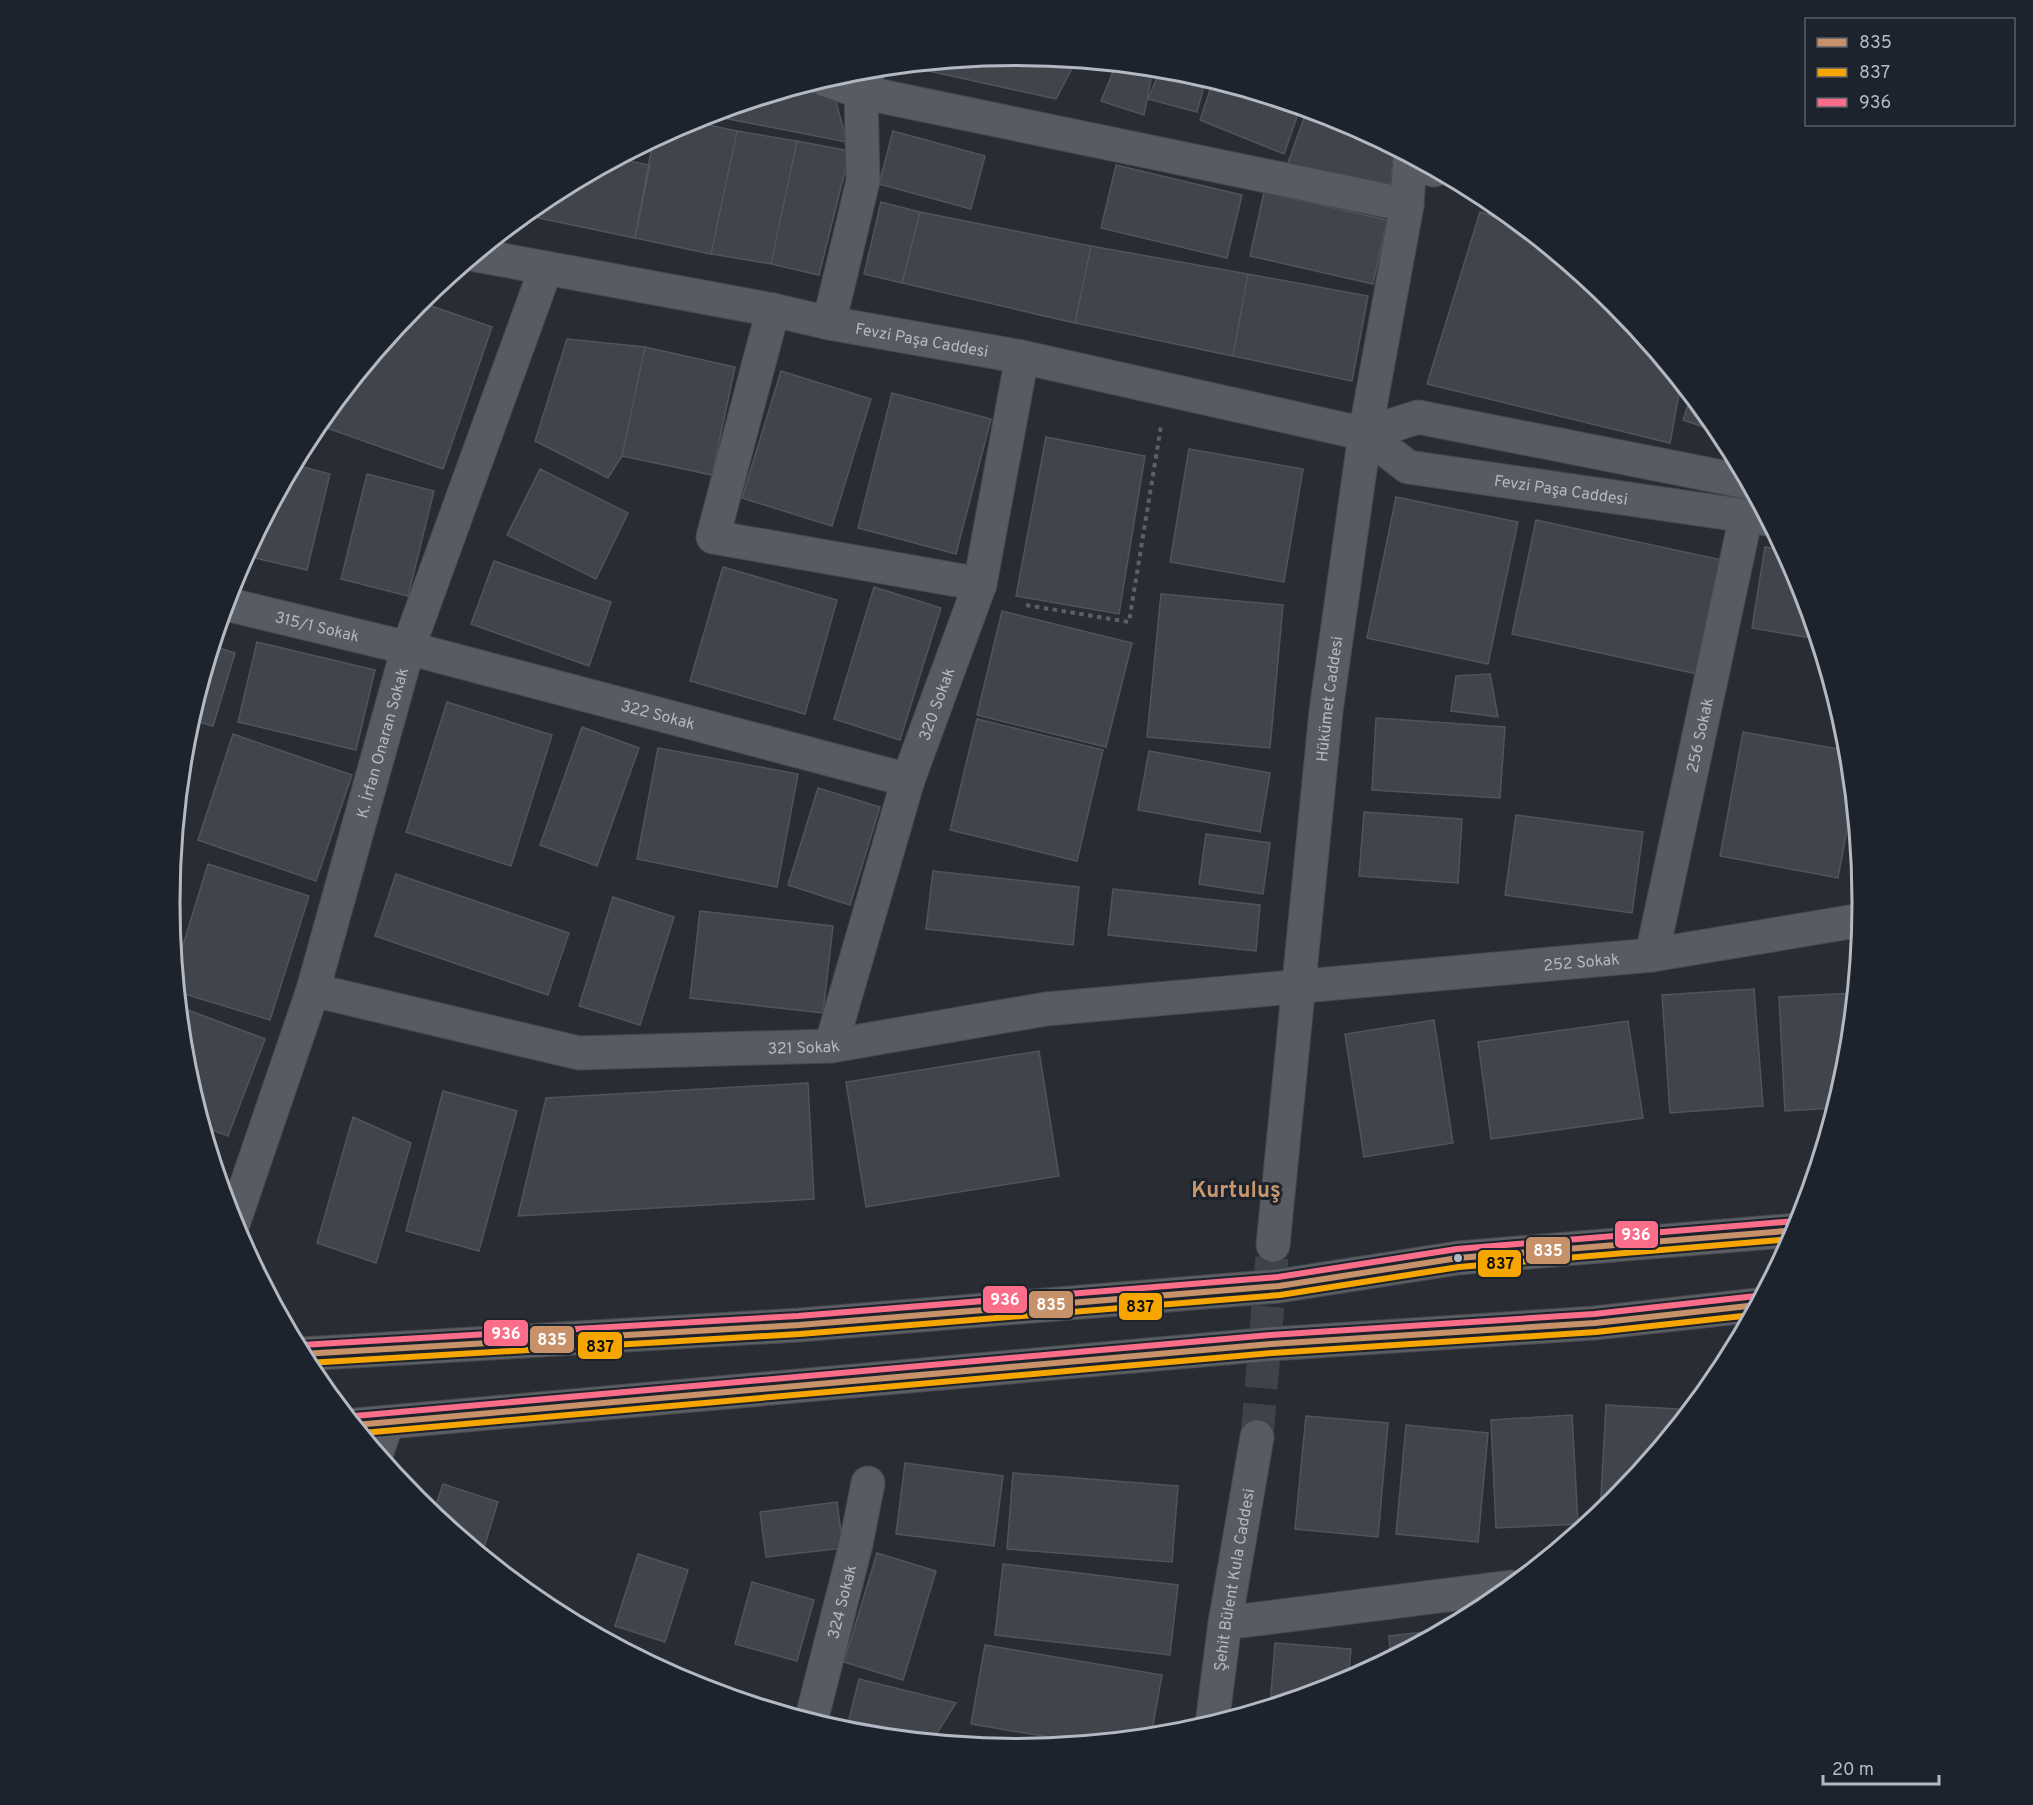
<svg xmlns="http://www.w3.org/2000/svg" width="2033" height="1805" font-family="Overpass,sans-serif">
<rect width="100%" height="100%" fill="#292d33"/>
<path fill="#41444a" stroke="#50545b" stroke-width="1.5" d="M 1017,56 L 1076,61 L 1056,99 L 924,70 L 925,64 Z
M 1116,65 L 1152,74 L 1144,115 L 1101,101 Z
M 1160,70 L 1182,72 L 1206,79 L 1197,112 L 1148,99 Z
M 1213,81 L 1300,108 L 1284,154 L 1200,120 Z
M 798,88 L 835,98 L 847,142 L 708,115 Z
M 1307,110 L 1341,120 L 1394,148 L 1390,192 L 1285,171 Z
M 690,121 L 737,131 L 711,254 L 635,238 L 653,141 Z
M 737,131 L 797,141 L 771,264 L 711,254 Z
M 893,131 L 985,156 L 971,209 L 879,184 Z
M 797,141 L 850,151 L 819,275 L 771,264 Z
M 619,159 L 650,165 L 635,238 L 525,215 L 546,198 Z
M 1116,165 L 1242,195 L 1227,258 L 1101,228 Z
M 1264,192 L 1387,220 L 1373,284 L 1250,256 Z
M 881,202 L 920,212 L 902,283 L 864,274 Z
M 920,212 L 1091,246 L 1075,323 L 902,283 Z
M 1480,212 L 1520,225 L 1616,304 L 1681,383 L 1670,443 L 1427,384 Z
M 1091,246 L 1248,274 L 1233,356 L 1075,323 Z
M 1248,274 L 1368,296 L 1352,381 L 1233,356 Z
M 420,302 L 492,327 L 443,469 L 318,425 Z
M 567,339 L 645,347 L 622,456 L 608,478 L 535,441 Z
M 645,347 L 735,367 L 712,475 L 622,456 Z
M 781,371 L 871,399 L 832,526 L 742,498 Z
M 892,393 L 991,419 L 956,554 L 858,528 Z
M 1691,396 L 1721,432 L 1721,433 L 1683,420 Z
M 1046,437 L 1145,456 L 1119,614 L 1016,596 Z
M 1189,449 L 1303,469 L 1284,582 L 1170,562 Z
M 295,465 L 330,474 L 307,570 L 246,556 Z
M 540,469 L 628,513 L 596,579 L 507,535 Z
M 367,474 L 434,491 L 408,596 L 341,579 Z
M 1396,497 L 1518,522 L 1488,664 L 1367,638 Z
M 1536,520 L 1722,560 L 1698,674 L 1512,634 Z
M 1765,547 L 1784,550 L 1799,579 L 1817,639 L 1752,628 Z
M 494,561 L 611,602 L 589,666 L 471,624 Z
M 723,567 L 837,600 L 805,714 L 690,681 Z
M 874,587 L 941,608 L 900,740 L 834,719 Z
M 1161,594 L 1283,605 L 1270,748 L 1147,737 Z
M 1002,611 L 1132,643 L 1106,747 L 977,715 Z
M 257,642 L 375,670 L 356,750 L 238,722 Z
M 213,646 L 235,653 L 213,726 L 191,720 Z
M 1490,674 L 1498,717 L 1451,711 L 1456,676 Z
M 447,702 L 552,735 L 511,866 L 406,832 Z
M 1376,718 L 1505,727 L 1500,798 L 1372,790 Z
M 977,719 L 1103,750 L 1077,861 L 950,830 Z
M 582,727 L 639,748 L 597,866 L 540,845 Z
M 1743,732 L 1849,751 L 1853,798 L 1838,878 L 1720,856 Z
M 233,734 L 352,775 L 316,881 L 198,840 Z
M 658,748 L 798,774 L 777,887 L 637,859 Z
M 1149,751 L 1270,773 L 1260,832 L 1138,810 Z
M 818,788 L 880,807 L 850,905 L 788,885 Z
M 1364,812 L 1462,819 L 1458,883 L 1359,876 Z
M 1516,815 L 1643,832 L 1632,913 L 1505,895 Z
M 1206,834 L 1270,843 L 1263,894 L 1199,884 Z
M 208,864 L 309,896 L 270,1020 L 178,992 L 176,968 Z
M 933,871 L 1079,887 L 1073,945 L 926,929 Z
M 396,874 L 569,933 L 548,995 L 375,936 Z
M 1113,889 L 1260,905 L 1256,951 L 1108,935 Z
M 613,897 L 674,917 L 640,1025 L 579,1006 Z
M 700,911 L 833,926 L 823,1013 L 690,998 Z
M 1754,989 L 1763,1106 L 1670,1113 L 1662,995 Z
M 1855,993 L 1847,1068 L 1835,1108 L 1785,1111 L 1779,997 Z
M 180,1007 L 265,1039 L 228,1136 L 204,1127 L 186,1067 Z
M 1434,1020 L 1453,1143 L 1364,1157 L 1345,1034 Z
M 1628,1021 L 1643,1118 L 1491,1139 L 1478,1042 Z
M 1039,1051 L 1059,1176 L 866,1207 L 846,1082 Z
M 808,1083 L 814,1199 L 518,1216 L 546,1098 Z
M 443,1091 L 517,1111 L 479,1251 L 406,1231 Z
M 353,1117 L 411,1143 L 376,1263 L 317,1243 Z
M 1606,1405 L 1678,1409 L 1677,1426 L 1615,1502 L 1600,1514 Z
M 1572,1415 L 1578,1524 L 1496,1528 L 1491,1420 Z
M 1306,1416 L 1388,1423 L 1378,1537 L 1295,1529 Z
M 1406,1425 L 1488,1433 L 1478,1542 L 1396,1534 Z
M 905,1463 L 1003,1476 L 994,1546 L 896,1534 Z
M 1013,1473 L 1178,1486 L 1172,1562 L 1007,1549 Z
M 443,1484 L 498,1502 L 482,1554 L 433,1514 Z
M 837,1502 L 843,1548 L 766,1557 L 760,1512 Z
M 877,1553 L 936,1571 L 903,1680 L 844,1662 Z
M 638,1554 L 688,1570 L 665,1642 L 615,1626 Z
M 1003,1564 L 1178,1585 L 1170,1655 L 995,1635 Z
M 752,1582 L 814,1600 L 797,1661 L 735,1644 Z
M 526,1589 L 576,1616 L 573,1621 L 546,1607 Z
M 1443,1630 L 1391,1658 L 1389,1636 Z
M 1275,1643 L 1351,1649 L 1348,1681 L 1340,1685 L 1270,1706 Z
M 985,1645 L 1162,1675 L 1151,1736 L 1084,1743 L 971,1724 Z
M 859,1679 L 956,1703 L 932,1741 L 851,1733 L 846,1732 Z"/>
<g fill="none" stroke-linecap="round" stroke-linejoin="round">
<path stroke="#3e4249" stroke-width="33" stroke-dasharray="33 16" stroke-linecap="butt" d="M 1257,1437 L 1273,1245"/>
<defs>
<g id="minor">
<path d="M 826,80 L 861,92 L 1407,205"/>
<path d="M 1410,161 L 1434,170"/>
<path d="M 773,310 L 713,537 L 980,584"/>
<path d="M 829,323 L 863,181 L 861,92 L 868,72"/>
<path id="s1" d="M 226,604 L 408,648 L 908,780"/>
<path id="s2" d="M 1652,955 L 1746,516"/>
<path id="s3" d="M 313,990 L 579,1053 L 831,1046 L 1046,1009 L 1652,955 L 1862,920"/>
<path id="s4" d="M 831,1046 L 908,780 L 980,584 L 1022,357"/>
<path id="s5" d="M 233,1224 L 313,990 L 408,648 L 546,268"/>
<path d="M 377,1452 L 387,1423"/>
<path d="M 1225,1623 L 1511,1587"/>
<path id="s6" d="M 811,1721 L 856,1544 L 868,1483"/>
</g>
<g id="tertiary">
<path id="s7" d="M 476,255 L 773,310 L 829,323 L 1022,357 L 1365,434 L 1408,467 L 1767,519"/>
<path d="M 1365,434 L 1418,417 L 1747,482"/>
<path id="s8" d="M 1273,1245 L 1326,711 L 1365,434 L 1407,205 L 1410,157"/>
<path id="s9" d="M 1212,1724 L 1225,1623 L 1257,1437"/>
</g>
<path id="trunk" d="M 302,1354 L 799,1325 L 1279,1286 L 1458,1258 L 1797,1230
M 355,1425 L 1271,1344 L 1595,1323 L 1757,1305"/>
</defs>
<use href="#minor" stroke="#46494e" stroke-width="35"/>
<use href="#tertiary" stroke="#46494e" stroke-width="35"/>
<use href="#trunk" stroke="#45494f" stroke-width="35"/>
<path stroke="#5c6066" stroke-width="4" stroke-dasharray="4.5 4.5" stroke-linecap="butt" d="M 1026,605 L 1129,622 L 1161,426"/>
<use href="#minor" stroke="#585b62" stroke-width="33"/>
<use href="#tertiary" stroke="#585b62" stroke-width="33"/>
<use href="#trunk" stroke="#5c5e62" stroke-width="33"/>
<defs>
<path id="bus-1" d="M 302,1354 L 799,1325 L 1279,1286 L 1458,1258 L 1797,1230
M 355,1425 L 1271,1344 L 1595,1323 L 1757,1305"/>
<path id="bus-2" d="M 307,1363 L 800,1334 L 1280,1295 L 1459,1267 L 1792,1239
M 362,1433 L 1272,1353 L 1596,1332 L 1752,1315"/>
<path id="bus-3" d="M 301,1345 L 798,1316 L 1278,1277 L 1457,1249 L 1796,1221
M 354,1416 L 1270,1335 L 1594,1314 L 1756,1296"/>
</defs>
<use href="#bus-1" stroke="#1d232d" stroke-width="10"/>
<use href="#bus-2" stroke="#1d232d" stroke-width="10"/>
<use href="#bus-3" stroke="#1d232d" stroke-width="10"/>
<use href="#bus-1" stroke="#c7916a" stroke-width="6"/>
<use href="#bus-2" stroke="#f7a600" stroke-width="6"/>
<use href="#bus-3" stroke="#fb6d88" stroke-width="6"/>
</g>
<circle fill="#b3b9c4" stroke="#1d232d" stroke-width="2" cx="1458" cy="1258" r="5"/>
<g text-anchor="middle" stroke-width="6" stroke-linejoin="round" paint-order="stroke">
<g font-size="16" fill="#b3b9c4" stroke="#1d232d">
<text dy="6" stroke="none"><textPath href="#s7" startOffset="454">Fevzi Paşa Caddesi</textPath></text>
<text dy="6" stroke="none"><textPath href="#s7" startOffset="1116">Fevzi Paşa Caddesi</textPath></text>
<text dy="6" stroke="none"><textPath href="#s1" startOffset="94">315/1 Sokak</textPath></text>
<text dy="6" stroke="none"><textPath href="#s8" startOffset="549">Hükümet Caddesi</textPath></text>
<text dy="6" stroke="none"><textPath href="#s4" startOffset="358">320 Sokak</textPath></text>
<text dy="6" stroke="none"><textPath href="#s1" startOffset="446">322 Sokak</textPath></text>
<text dy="6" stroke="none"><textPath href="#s2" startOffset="225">256 Sokak</textPath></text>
<text dy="6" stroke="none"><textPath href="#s5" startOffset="504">K. İrfan Onaran Sokak</textPath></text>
<text dy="6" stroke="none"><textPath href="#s3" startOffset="1281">252 Sokak</textPath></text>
<text dy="6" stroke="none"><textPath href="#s3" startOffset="498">321 Sokak</textPath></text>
<text dy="6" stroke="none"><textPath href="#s9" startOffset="146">Şehit Bülent Kula Caddesi</textPath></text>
<text dy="6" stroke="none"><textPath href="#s6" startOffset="123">324 Sokak</textPath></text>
</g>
<g font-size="22" font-weight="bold" fill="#c8966b" stroke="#1d232d">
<text x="1236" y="1197">Kurtuluş</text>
</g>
</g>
<path d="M0 0H2033V1805H0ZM180 902a836 836 0 1 1 1672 0a836 836 0 1 1-1672 0Z" fill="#1d232d" fill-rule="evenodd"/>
<path fill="none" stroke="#b3b9c4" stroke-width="3" d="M180 902a836 836 0 1 1 1672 0a836 836 0 1 1-1672 0Z"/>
<g stroke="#1d232d" stroke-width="2">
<rect x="1614" y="1220" width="45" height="29" rx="6" fill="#fb6d88"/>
<rect x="1525" y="1236" width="46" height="29" rx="6" fill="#c7916a"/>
<rect x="1477" y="1249" width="45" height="29" rx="6" fill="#f7a600"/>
<rect x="982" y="1285" width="46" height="29" rx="6" fill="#fb6d88"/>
<rect x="1028" y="1290" width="46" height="29" rx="6" fill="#c7916a"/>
<rect x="1118" y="1292" width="45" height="29" rx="6" fill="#f7a600"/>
<rect x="483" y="1319" width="46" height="28" rx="6" fill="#fb6d88"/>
<rect x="529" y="1325" width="46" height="29" rx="6" fill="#c7916a"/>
<rect x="577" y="1331" width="46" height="29" rx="6" fill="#f7a600"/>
</g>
<g font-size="16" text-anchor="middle" font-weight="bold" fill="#fff">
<text x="1636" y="1240">936</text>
<text x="1548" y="1256">835</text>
<text x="1005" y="1305">936</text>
<text x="1051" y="1310">835</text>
<text x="506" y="1339">936</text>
<text x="552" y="1345">835</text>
</g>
<g font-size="16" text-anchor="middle" font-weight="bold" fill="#111">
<text x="1500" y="1269">837</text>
<text x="1140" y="1312">837</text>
<text x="600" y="1352">837</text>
</g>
<rect x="1805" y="18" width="210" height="108" fill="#1d232d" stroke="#595f69" stroke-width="1.5"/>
<rect x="1817" y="38" width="30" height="9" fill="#c7916a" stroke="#595f69" stroke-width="1.5"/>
<text x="1859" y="48" font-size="18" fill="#b3b9c4">835</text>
<rect x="1817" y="68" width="30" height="9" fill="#f7a600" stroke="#595f69" stroke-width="1.5"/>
<text x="1859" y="78" font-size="18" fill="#b3b9c4">837</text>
<rect x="1817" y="98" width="30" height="9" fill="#fb6d88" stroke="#595f69" stroke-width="1.5"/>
<text x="1859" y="108" font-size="18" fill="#b3b9c4">936</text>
<path d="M1823 1775v9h116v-9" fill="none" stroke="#b3b9c4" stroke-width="3"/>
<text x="1832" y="1775" font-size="18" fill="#b3b9c4" stroke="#1d232d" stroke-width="4.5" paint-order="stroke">20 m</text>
</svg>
